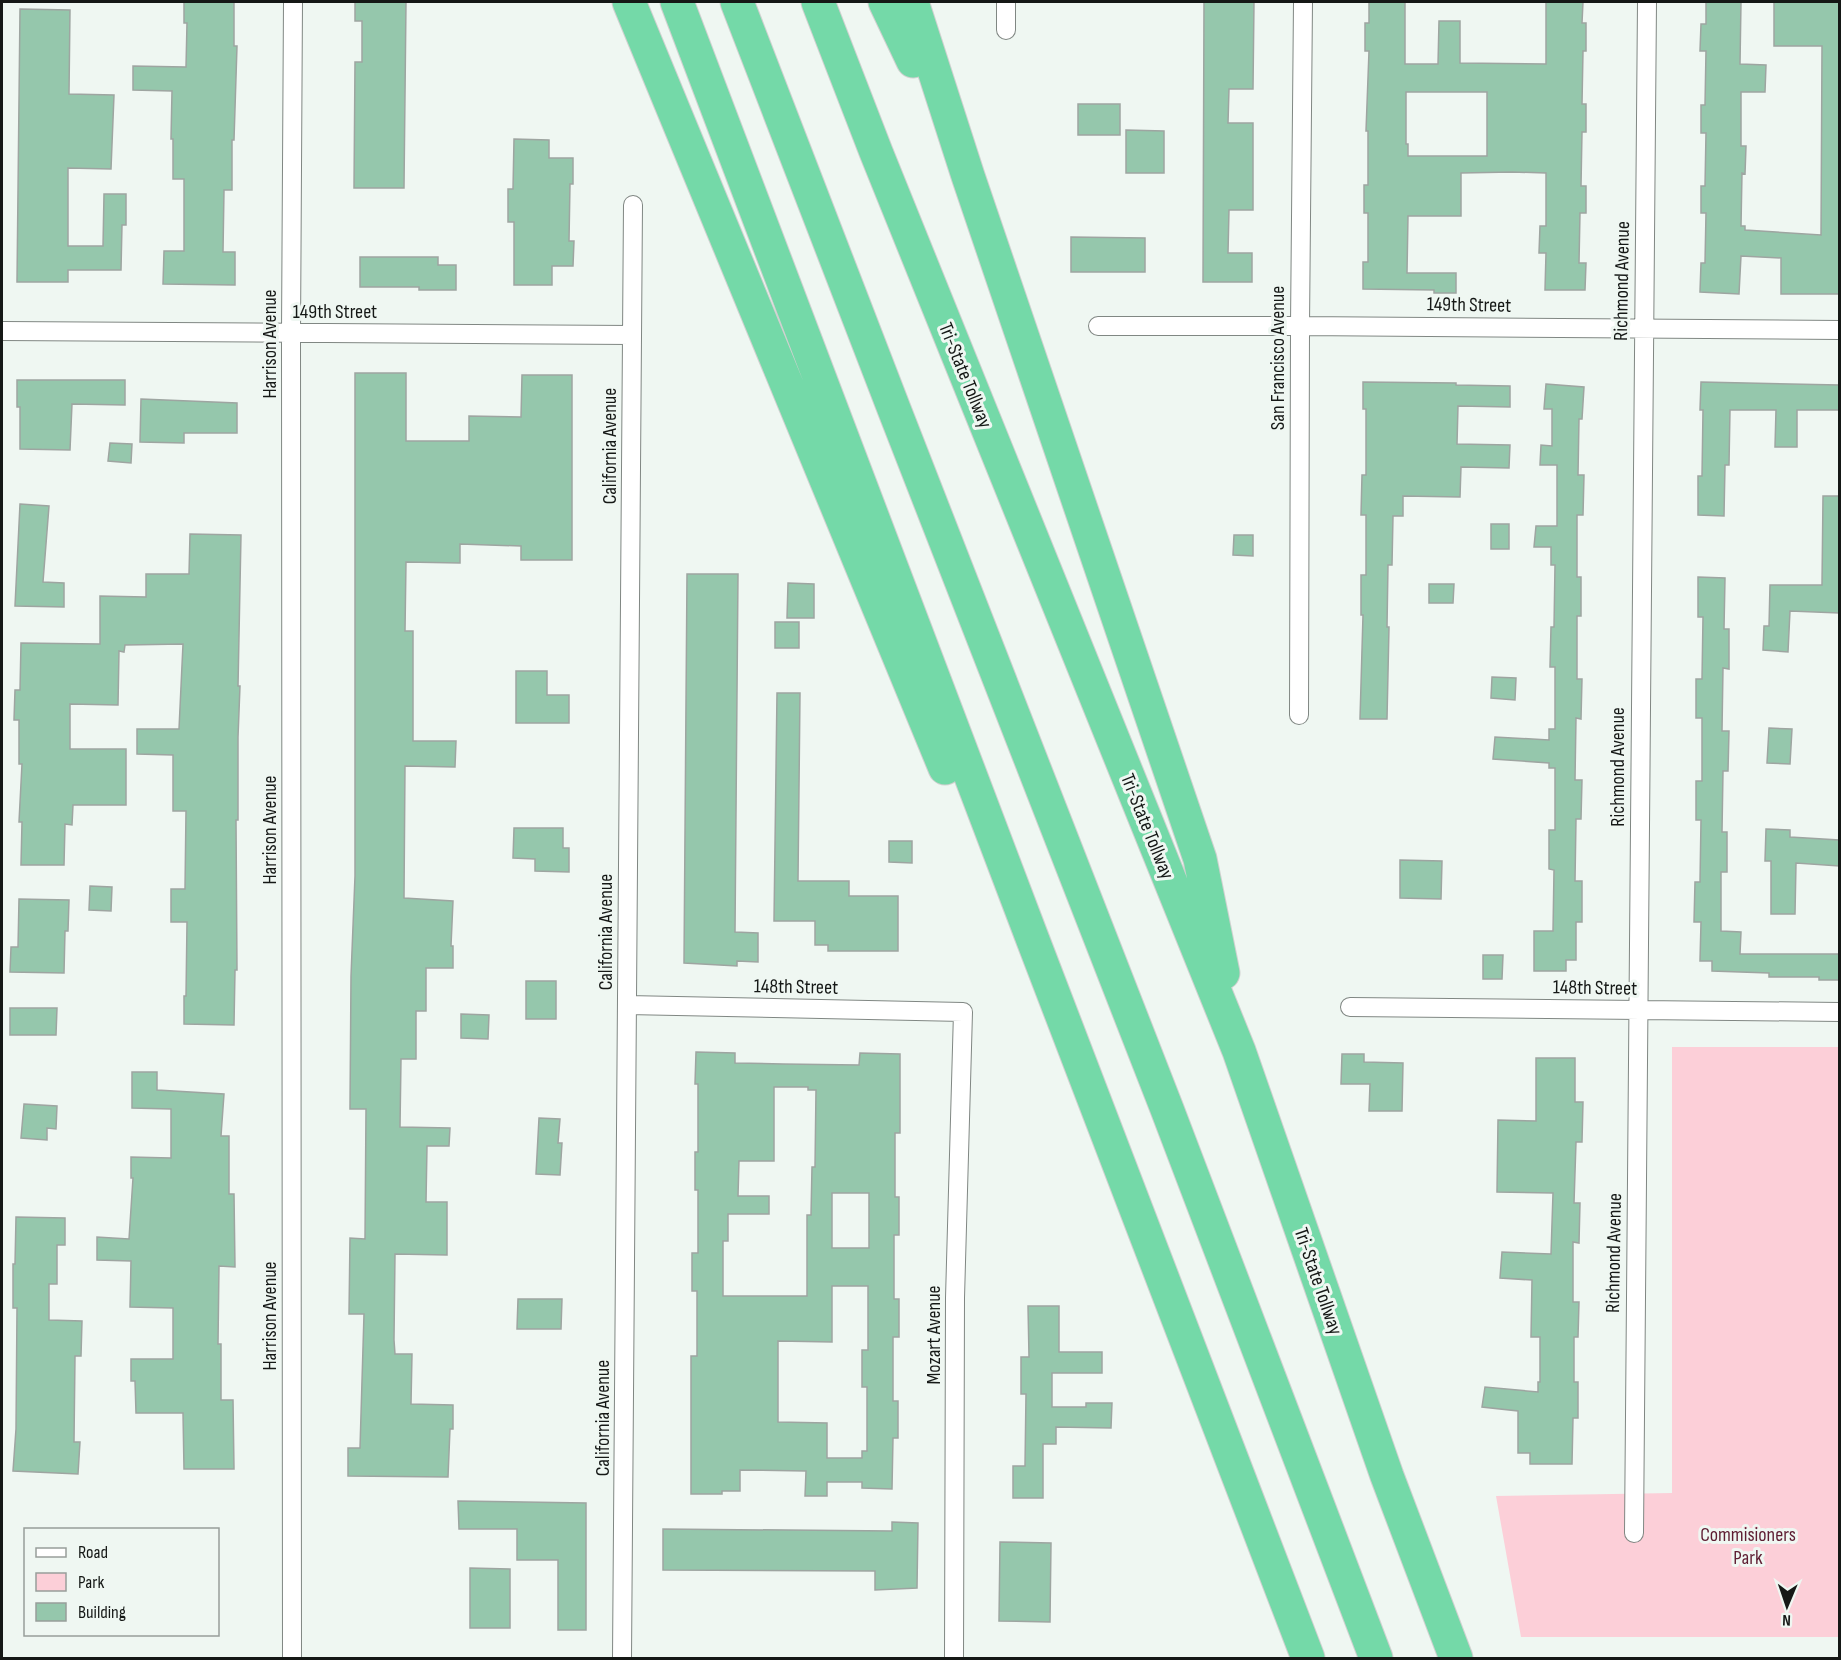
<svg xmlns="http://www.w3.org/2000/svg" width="1841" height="1660" font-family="'Sofia Sans Condensed',sans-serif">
<rect width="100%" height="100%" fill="#eff7f2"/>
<path fill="#fccfd8" d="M 1672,1047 L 1839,1047 L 1839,1637 L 1521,1637 L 1496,1496 L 1672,1493 Z"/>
<path fill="#95c7ac" stroke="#9ea5a1" stroke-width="1.5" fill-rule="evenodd" d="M 184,2 L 234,2 L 234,46 L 237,46 L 234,140 L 232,140 L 232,190 L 224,190 L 223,252 L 235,252 L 235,285 L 163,284 L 164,251 L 184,251 L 184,179 L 173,179 L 173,139 L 171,139 L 172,91 L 133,90 L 133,66 L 186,67 L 187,23 L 184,23 Z
M 355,2 L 406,2 L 404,188 L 354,188 L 355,62 L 362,62 L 362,21 L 355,21 Z
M 1204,2 L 1254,2 L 1253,89 L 1229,89 L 1228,123 L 1253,123 L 1253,210 L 1229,210 L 1228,253 L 1252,253 L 1252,282 L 1203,282 Z
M 1369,2 L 1405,2 L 1405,64 L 1438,64 L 1439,21 L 1460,21 L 1460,63 L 1546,64 L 1546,2 L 1583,2 L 1582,23 L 1586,23 L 1586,51 L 1583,51 L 1582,104 L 1586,104 L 1586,132 L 1582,132 L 1581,186 L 1586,186 L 1586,213 L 1580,213 L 1579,263 L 1586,263 L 1585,290 L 1545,290 L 1546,253 L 1539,253 L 1540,226 L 1546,226 L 1546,173 L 1512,172 L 1461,173 L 1461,216 L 1408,216 L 1407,273 L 1456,273 L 1456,293 L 1434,293 L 1434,290 L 1363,289 L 1363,262 L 1368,262 L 1368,213 L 1364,213 L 1364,185 L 1368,185 L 1368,131 L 1366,131 L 1369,51 L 1365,51 L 1365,23 L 1369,23 ZM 1406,92 L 1487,92 L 1487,156 L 1408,156 L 1408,144 L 1406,144 Z
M 1706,2 L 1741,2 L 1740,64 L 1766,65 L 1765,92 L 1741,92 L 1741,146 L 1746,146 L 1745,174 L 1742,173 L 1741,226 L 1745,226 L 1745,230 L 1821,235 L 1822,46 L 1774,46 L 1774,2 L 1839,2 L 1839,294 L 1781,294 L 1781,258 L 1741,256 L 1739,294 L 1700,292 L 1701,263 L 1705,263 L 1706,213 L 1701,213 L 1701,186 L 1705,186 L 1706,133 L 1701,133 L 1701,105 L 1705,105 L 1706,51 L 1700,51 L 1701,24 L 1706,24 Z
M 20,9 L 70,10 L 69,94 L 114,95 L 111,169 L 68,168 L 68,246 L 103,246 L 104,194 L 126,194 L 126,225 L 122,225 L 121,270 L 68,270 L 68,282 L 17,282 Z
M 1078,104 L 1120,104 L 1120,135 L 1078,135 Z
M 1126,130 L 1164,131 L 1164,173 L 1126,173 Z
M 514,139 L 549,140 L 549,158 L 573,158 L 573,184 L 570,184 L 569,241 L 574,241 L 573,266 L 552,266 L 552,285 L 514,285 L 514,222 L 508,222 L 508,189 L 513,189 Z
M 1071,237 L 1145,238 L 1145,272 L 1071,272 Z
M 360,257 L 438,257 L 438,265 L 456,265 L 456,290 L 419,290 L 419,287 L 360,287 Z
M 355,373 L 406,373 L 406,441 L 469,441 L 469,416 L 521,417 L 522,375 L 572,375 L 572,560 L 521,560 L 521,546 L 460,544 L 460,563 L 406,562 L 405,631 L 413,631 L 413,741 L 456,741 L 455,767 L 405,766 L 404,898 L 453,901 L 451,946 L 453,946 L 453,968 L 426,968 L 426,1011 L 416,1011 L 416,1059 L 401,1059 L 400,1127 L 450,1128 L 449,1146 L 427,1146 L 426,1202 L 447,1202 L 447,1255 L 395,1254 L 394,1340 L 395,1354 L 412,1354 L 411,1404 L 453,1405 L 453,1429 L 450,1429 L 448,1477 L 348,1476 L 348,1448 L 360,1448 L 364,1314 L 349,1314 L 350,1238 L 365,1239 L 366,1109 L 350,1109 L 351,976 L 355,876 Z
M 17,380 L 125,380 L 125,405 L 72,404 L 70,450 L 20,449 L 20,407 L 17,407 Z
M 1363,382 L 1456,383 L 1456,385 L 1510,386 L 1510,407 L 1458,406 L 1457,444 L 1510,445 L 1509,468 L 1461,467 L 1460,497 L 1403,496 L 1403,516 L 1393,516 L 1392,565 L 1388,565 L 1387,627 L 1389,627 L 1387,719 L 1360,719 L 1363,615 L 1361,615 L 1361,575 L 1366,575 L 1366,515 L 1361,515 L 1362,475 L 1366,475 L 1366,409 L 1363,409 Z
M 1701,382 L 1839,385 L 1839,410 L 1797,410 L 1797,447 L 1775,447 L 1776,410 L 1730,410 L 1729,465 L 1725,465 L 1724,516 L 1698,515 L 1698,476 L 1702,476 L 1703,410 L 1700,410 Z
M 1546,384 L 1584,387 L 1582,419 L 1579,419 L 1578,475 L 1584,475 L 1583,515 L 1577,515 L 1577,577 L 1581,577 L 1581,616 L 1577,616 L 1577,679 L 1582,679 L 1581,719 L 1576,718 L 1575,780 L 1582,780 L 1581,819 L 1576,819 L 1575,881 L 1582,881 L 1582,922 L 1576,922 L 1576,960 L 1566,960 L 1566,971 L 1534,971 L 1534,931 L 1553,931 L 1554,870 L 1549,869 L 1549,830 L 1555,830 L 1555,768 L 1549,768 L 1549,763 L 1493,759 L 1495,737 L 1549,740 L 1549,729 L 1555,729 L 1555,667 L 1550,667 L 1551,627 L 1554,627 L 1555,565 L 1551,565 L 1551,547 L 1534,547 L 1536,526 L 1557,526 L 1557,465 L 1540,465 L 1541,445 L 1552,446 L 1552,409 L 1544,409 Z
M 141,399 L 237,403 L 237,433 L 184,433 L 184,443 L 140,442 Z
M 110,443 L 132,444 L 131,463 L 108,461 Z
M 1823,496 L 1839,496 L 1839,613 L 1790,611 L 1788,652 L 1763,650 L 1764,626 L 1769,626 L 1770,585 L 1822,585 Z
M 20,504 L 49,506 L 43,582 L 64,583 L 64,607 L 15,606 Z
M 1491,524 L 1509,524 L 1509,549 L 1491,549 Z
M 190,534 L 241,535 L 238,686 L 240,686 L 238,737 L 238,820 L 236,820 L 237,970 L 235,970 L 234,1025 L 184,1024 L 184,996 L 186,996 L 187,922 L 171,922 L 171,889 L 185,889 L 186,811 L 173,811 L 173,755 L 137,754 L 137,729 L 179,729 L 183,644 L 125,645 L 124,652 L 119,651 L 118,705 L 70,704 L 70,749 L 126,749 L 126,805 L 73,805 L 72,825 L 65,824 L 64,865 L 21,865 L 22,822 L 19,822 L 22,764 L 19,764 L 19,720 L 14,720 L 15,690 L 20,690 L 21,643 L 100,644 L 100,596 L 146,597 L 146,574 L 189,574 Z
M 1234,535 L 1253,535 L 1253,556 L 1233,555 Z
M 687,574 L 738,574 L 735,932 L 758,933 L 758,962 L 737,961 L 737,966 L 684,963 Z
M 1698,577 L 1725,578 L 1724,629 L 1729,629 L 1729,669 L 1723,668 L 1722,731 L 1729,731 L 1728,771 L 1723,771 L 1722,832 L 1727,832 L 1727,872 L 1721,872 L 1721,931 L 1741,932 L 1740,954 L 1839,954 L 1839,980 L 1819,980 L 1819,977 L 1769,977 L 1769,973 L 1712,971 L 1712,961 L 1700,961 L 1701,922 L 1694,922 L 1695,882 L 1700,882 L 1701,820 L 1696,820 L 1696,781 L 1702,781 L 1702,718 L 1696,718 L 1696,679 L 1702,679 L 1703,617 L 1698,617 Z
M 788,583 L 814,584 L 814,618 L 787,618 Z
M 1429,584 L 1454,584 L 1453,603 L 1429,603 Z
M 775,622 L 799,622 L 799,648 L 775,648 Z
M 516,671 L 547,671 L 547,695 L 569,695 L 569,723 L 516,723 Z
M 1492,677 L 1516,678 L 1515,700 L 1491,698 Z
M 777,693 L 800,693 L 798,881 L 849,881 L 849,896 L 898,896 L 898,951 L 828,951 L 828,945 L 815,945 L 815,921 L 774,921 Z
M 1769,728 L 1792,729 L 1790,764 L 1767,763 Z
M 514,828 L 563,828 L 563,848 L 569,848 L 569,872 L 535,871 L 535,859 L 513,858 Z
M 1766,829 L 1790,830 L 1790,837 L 1839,840 L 1839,866 L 1796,863 L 1795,914 L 1771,914 L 1771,861 L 1765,861 Z
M 889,841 L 912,841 L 912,863 L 889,862 Z
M 1400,860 L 1442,861 L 1441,899 L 1400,898 Z
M 90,886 L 112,887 L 111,911 L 89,910 Z
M 19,899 L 69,900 L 68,931 L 65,931 L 64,973 L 10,972 L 11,947 L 18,947 Z
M 1483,955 L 1503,955 L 1502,979 L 1483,979 Z
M 526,981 L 556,981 L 556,1019 L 526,1019 Z
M 10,1008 L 57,1008 L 56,1035 L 10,1035 Z
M 461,1014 L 489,1015 L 488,1039 L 461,1038 Z
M 696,1052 L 735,1053 L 735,1063 L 783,1064 L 859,1065 L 860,1053 L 900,1054 L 900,1133 L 895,1133 L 895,1197 L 899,1197 L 899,1235 L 894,1235 L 894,1299 L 899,1299 L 899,1337 L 893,1337 L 893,1401 L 898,1401 L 898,1438 L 893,1438 L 892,1489 L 862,1488 L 862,1482 L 827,1482 L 827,1496 L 805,1496 L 806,1471 L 740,1470 L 740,1491 L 722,1491 L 722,1494 L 691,1494 L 691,1356 L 697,1356 L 697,1291 L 692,1291 L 692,1253 L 698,1253 L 698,1190 L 695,1190 L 695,1152 L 698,1152 L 698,1084 L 695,1084 ZM 774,1087 L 808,1087 L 808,1090 L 816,1090 L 815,1167 L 812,1167 L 811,1215 L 807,1215 L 807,1296 L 723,1296 L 723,1241 L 728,1241 L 728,1214 L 769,1214 L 769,1196 L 738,1196 L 739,1161 L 774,1161 ZM 832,1193 L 869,1193 L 869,1248 L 832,1248 ZM 832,1286 L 868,1286 L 868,1350 L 862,1350 L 862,1387 L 867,1387 L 867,1451 L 862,1451 L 862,1458 L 827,1458 L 827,1423 L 778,1422 L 778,1341 L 832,1342 Z
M 1342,1054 L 1364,1054 L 1364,1062 L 1403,1063 L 1402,1111 L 1369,1111 L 1370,1084 L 1341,1084 Z
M 1536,1058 L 1575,1058 L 1575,1102 L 1583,1102 L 1582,1142 L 1576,1142 L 1574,1203 L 1580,1203 L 1579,1243 L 1573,1242 L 1573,1302 L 1579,1302 L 1578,1337 L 1574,1337 L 1574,1382 L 1578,1382 L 1578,1418 L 1573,1418 L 1572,1464 L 1530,1464 L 1530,1453 L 1518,1453 L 1518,1411 L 1482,1407 L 1485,1387 L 1538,1392 L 1538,1382 L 1540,1382 L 1540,1337 L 1531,1337 L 1532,1280 L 1500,1278 L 1502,1252 L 1551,1254 L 1553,1193 L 1497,1192 L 1498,1120 L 1536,1121 Z
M 132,1072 L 157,1072 L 157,1090 L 224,1094 L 221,1136 L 229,1136 L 229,1194 L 234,1194 L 235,1267 L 219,1266 L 218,1344 L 221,1344 L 221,1400 L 233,1400 L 234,1469 L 184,1469 L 183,1413 L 136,1413 L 135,1381 L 131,1381 L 131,1359 L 173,1359 L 173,1308 L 130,1307 L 131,1261 L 97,1260 L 97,1237 L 129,1239 L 133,1178 L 131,1178 L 131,1157 L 171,1158 L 171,1109 L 132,1108 Z
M 24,1104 L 57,1106 L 56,1129 L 47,1128 L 47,1140 L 21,1138 Z
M 539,1118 L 560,1119 L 558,1143 L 562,1143 L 560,1175 L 536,1174 Z
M 16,1217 L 65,1218 L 65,1245 L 57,1245 L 57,1284 L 49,1284 L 49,1320 L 82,1321 L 81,1356 L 75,1356 L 74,1442 L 80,1442 L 78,1474 L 13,1471 L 16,1429 L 17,1308 L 13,1308 L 13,1264 L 15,1264 Z
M 518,1299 L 562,1299 L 561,1329 L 517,1329 Z
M 1028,1306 L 1059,1306 L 1059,1352 L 1102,1352 L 1102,1373 L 1052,1373 L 1052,1407 L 1086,1407 L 1086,1403 L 1112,1403 L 1111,1428 L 1056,1427 L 1056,1444 L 1043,1444 L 1043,1498 L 1013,1498 L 1013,1466 L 1025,1466 L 1026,1394 L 1021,1394 L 1021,1357 L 1029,1357 Z
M 458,1501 L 586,1503 L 586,1630 L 558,1630 L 558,1560 L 517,1560 L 517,1529 L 459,1529 Z
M 892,1522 L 918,1523 L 917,1588 L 875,1590 L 875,1571 L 663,1570 L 663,1529 L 892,1531 Z
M 1000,1542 L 1051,1543 L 1050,1622 L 999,1621 Z
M 470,1568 L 510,1569 L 510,1628 L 470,1628 Z"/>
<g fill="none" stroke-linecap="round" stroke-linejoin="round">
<defs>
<path id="street" d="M 1006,30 L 1006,2
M 1098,326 L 1300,326 L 1840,330
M 2,331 L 632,335
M 1299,715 L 1300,326 L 1303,2
M 627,1005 L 963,1012 L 955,1298 L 954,1658
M 1350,1007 L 1840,1012
M 1634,1533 L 1647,2
M 292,1658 L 291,333 L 293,2
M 622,1658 L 633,205"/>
<path id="highway" d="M 629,2 L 945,768
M 677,2 L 1031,935 L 1308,1658
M 737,2 L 894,409 L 1167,1109 L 1376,1658
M 818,2 L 876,152 L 1239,1051 L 1387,1476 L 1456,1658
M 885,2 L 913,61
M 912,2 L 968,176 L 1200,859 L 1223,973"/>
</defs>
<use href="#street" stroke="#808783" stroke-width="20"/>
<use href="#highway" stroke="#d0d1d0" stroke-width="35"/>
<use href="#street" stroke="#fff" stroke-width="18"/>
<use href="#highway" stroke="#74d9a8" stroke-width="33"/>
</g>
<g text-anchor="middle" stroke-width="6" stroke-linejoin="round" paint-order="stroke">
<g font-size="20" fill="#151816" stroke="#eff7f2">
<text transform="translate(1621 281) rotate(-89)" y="7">Richmond Avenue</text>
<text transform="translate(1469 304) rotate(1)" y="7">149th Street</text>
<text x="335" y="318">149th Street</text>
<text transform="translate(269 344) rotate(-90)" y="7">Harrison Avenue</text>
<text transform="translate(1277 358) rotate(-90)" y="7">San Francisco Avenue</text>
<text transform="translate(966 375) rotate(68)" y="7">Tri-State Tollway</text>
<text transform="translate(609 446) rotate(-90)" y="7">California Avenue</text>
<text transform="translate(1617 767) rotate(-90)" y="7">Richmond Avenue</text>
<text transform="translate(1148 826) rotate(68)" y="7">Tri-State Tollway</text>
<text transform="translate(269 830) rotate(-90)" y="7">Harrison Avenue</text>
<text transform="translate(605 932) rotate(-90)" y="7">California Avenue</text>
<text transform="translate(796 986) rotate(1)" y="7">148th Street</text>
<text transform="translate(1595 987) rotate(1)" y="7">148th Street</text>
<text transform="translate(1613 1253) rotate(-89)" y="7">Richmond Avenue</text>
<text transform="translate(1319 1281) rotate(71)" y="7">Tri-State Tollway</text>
<text transform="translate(269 1316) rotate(-90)" y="7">Harrison Avenue</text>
<text transform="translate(933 1335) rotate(-90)" y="7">Mozart Avenue</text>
<text transform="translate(602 1418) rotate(-90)" y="7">California Avenue</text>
</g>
<g font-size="20" fill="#5e1d32" stroke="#eff7f2">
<text x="1748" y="1541">Commisioners<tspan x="1748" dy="23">Park</tspan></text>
</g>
</g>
<rect width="1841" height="1660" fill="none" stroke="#151816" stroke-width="6"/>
<rect x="24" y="1528" width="195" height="108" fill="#eff7f2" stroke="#989e9a" stroke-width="1.5"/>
<rect x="36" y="1548" width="30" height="9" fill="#ffffff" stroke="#989e9a" stroke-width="1.5"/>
<text x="78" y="1558" font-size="18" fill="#151816">Road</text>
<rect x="36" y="1573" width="30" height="18" fill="#fccfd8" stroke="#989e9a" stroke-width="1.5"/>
<text x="78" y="1588" font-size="18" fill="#151816">Park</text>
<rect x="36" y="1603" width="30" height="18" fill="#95c7ac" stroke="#989e9a" stroke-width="1.5"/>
<text x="78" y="1618" font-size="18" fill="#151816">Building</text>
<g transform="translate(1787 1606) rotate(182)" stroke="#eff7f2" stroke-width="4.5" paint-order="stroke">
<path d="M0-4.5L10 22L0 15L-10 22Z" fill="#151816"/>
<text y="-9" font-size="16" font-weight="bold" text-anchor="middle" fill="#151816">N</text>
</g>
</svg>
